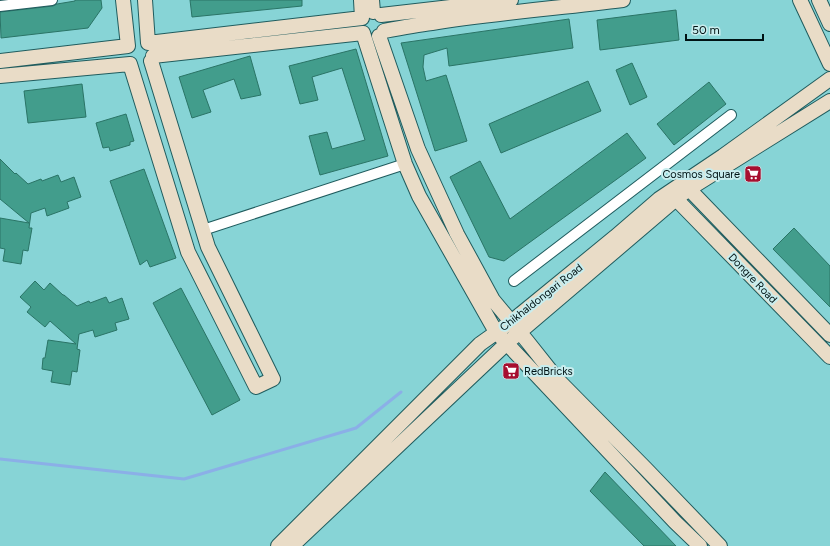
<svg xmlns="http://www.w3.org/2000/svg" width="830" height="546" font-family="Figtree,sans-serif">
<rect width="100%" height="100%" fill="#87d4d6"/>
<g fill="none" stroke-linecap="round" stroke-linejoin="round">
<path stroke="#8bafe7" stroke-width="3" d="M 0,459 L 184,479 L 356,428 L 401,392"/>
</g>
<path fill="#429d8c" stroke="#2a7466" d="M 75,0 L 101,0 L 102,8 L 88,28 L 1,38 L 0,12 L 53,6 L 57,4 L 75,1 Z
M 190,0 L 302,0 L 302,6 L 192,17 Z
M 676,10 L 679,40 L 600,50 L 597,20 Z
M 569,19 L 573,48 L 449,66 L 447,48 L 424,55 L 423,67 L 426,81 L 446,75 L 467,141 L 435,151 L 401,43 Z
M 356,49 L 388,156 L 320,175 L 309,136 L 327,132 L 332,149 L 365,140 L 342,68 L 312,77 L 318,100 L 300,104 L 289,66 Z
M 250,56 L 261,95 L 241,99 L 234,79 L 203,90 L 211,112 L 192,118 L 179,77 Z
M 632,63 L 647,97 L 630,105 L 616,70 Z
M 588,81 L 601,111 L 501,153 L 489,124 Z
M 709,82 L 726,104 L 674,145 L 657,124 Z
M 82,84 L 86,117 L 28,123 L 24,91 Z
M 126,114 L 134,141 L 130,142 L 130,145 L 110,151 L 109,147 L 103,148 L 96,123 Z
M 627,133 L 646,158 L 504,261 L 489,257 L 450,177 L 480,161 L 510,219 Z
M 0,159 L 15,174 L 16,173 L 28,184 L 41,179 L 42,181 L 58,175 L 61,182 L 74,177 L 81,197 L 67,202 L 69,208 L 47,216 L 45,208 L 31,213 L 29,228 L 32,228 L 28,251 L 23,250 L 21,264 L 3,261 L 5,249 L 0,248 L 0,218 L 29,223 L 0,199 Z
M 144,169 L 176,258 L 150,267 L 147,260 L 140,265 L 110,181 Z
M 794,228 L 830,266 L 830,307 L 773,249 Z
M 35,281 L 44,290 L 50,283 L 63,295 L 64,295 L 77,306 L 89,301 L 90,303 L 106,297 L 109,303 L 122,298 L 129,319 L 115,323 L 117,330 L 95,337 L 93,330 L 79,334 L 77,349 L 80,350 L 77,372 L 72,371 L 70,385 L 51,382 L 53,371 L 42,369 L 43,358 L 45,358 L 48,340 L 76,344 L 50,321 L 45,327 L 27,312 L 31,307 L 20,297 Z
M 181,288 L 240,400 L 212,415 L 153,303 Z
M 605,472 L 676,546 L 644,546 L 590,491 Z"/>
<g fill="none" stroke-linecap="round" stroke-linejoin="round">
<defs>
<path id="street" d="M 0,6 L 52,0
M 203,230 L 405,164
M 514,281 L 731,115"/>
<path id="secondary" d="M 145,0 L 148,43 L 362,18 L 361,0
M 372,0 L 373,12
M 800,0 L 830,64
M 819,0 L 830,24
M 381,15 L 511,0
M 384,31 C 400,28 416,25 432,23 C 495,13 559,8 623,0
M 379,36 L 418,149 L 457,234 L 493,300 L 527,341 L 558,380 L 646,469 L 720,546
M 153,56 L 363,33 L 405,164 L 419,196 L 496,332 L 675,522 L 700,546
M 0,61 L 128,46 L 123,0
M 0,76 L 130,64 L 188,252 L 256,387 L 273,379 L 208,247 L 151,61
M 689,189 L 830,335
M 676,199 L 830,357
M 278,546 L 480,344 L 511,322 L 615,237 L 659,199 L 723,156 L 830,79
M 292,546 L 507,343 L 676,199 L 689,189 L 830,101"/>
</defs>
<use href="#street" stroke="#205c5e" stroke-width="12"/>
<use href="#secondary" stroke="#205c5e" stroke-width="16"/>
<use href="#street" stroke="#fff" stroke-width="10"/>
<use href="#secondary" stroke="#e9dcc7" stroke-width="14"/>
</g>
<defs>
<symbol id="supermarket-square" viewBox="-11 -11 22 22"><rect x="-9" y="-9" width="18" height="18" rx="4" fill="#a70e2f" stroke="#c8edee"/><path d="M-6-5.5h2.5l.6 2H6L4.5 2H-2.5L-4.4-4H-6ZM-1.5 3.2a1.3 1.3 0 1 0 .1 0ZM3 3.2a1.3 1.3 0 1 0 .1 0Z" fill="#fff"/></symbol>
</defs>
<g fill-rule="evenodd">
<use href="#supermarket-square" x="743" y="164" width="20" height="20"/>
<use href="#supermarket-square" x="501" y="361" width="20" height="20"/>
</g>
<g text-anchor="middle" stroke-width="4" stroke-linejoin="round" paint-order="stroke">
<g font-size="11" fill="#001314" stroke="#c8edee" text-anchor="end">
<text x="740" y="178">Cosmos Square</text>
<text x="524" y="375" text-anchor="start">RedBricks</text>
</g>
<g font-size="11" fill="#001314" stroke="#c8edee">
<text transform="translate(753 278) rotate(46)" y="4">Dongre Road</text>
<text transform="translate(541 297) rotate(-38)" y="4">Chikhaldongari Road</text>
</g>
</g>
<path d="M686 34v6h77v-6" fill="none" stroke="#001314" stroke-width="2"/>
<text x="692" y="34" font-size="12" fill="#001314" stroke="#c8edee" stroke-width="3" paint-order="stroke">50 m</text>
</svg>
